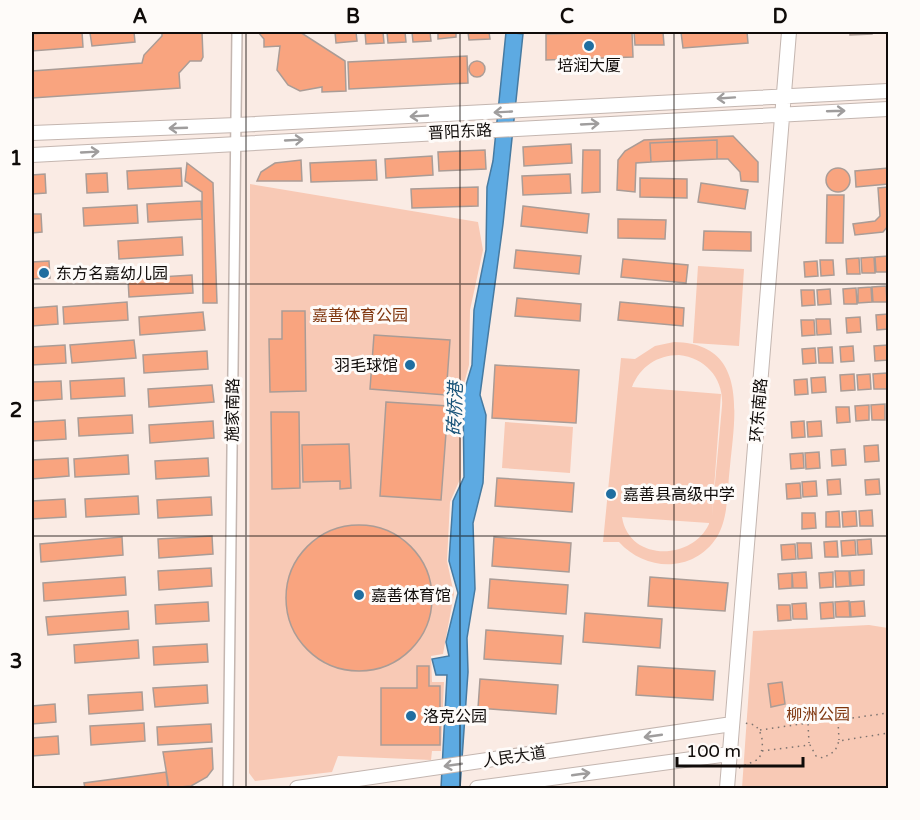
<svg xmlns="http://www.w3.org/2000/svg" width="920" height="820" font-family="'Varela Round','Noto Sans SC',sans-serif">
<rect width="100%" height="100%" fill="#faebe4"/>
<path fill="#f8c9b5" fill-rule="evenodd" d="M 250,184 L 478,222 L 483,250 L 470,310 L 469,365 L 461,395 L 461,477 L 450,502 L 447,561 L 454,594 L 443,654 L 431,656 L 432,682 L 444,682 L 441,751 L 432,751 L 431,760 L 338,756 L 332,772 L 255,781 L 249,773 Z
M 698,266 L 744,269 L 739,346 L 693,343 Z
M 674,342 C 749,343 735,415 730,466 C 727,489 729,517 717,537 C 694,573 646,572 619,542 L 603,542 L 621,358 L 635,359 L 655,346 ZM 679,355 C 706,358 724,379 722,406 L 712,516 L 721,394 L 632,387 C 640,367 657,355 679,355 ZM 622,517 L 709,523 L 709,524 C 692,561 629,562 622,517 Z
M 505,422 L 573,427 L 570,473 L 502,468 Z
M 869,625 L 888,628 L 888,788 L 742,788 L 753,631 Z"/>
<path fill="#5daae2" stroke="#467aa1" stroke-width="1.5" d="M 506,32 L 523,34 L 503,224 L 480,395 L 486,415 L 483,483 L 473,523 L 475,589 L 467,638 L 468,672 L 460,788 L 441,788 L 447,675 L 436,675 L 432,659 L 449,656 L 446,642 L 458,593 L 449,561 L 453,501 L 464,477 L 463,395 L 472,365 L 474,310 L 486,250 L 487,187 L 493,161 Z"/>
<path fill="#f9a47f" stroke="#aa9c96" stroke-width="1.5" d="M 56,32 L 82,32 L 83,47 L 32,51 L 32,34 Z
M 134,32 L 135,42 L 92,46 L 90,33 Z
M 162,32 L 202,32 L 203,57 L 201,61 L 190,61 L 179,73 L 180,88 L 32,98 L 32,71 L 142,63 L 144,55 L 162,36 Z
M 258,32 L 300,32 L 345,61 L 346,91 L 322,92 L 322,87 L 300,91 L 288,85 L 277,70 L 280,46 L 264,47 L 264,39 Z
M 335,32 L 356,32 L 357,41 L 336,43 Z
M 365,32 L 383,32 L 384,43 L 366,44 Z
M 387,32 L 405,32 L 406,42 L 388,43 Z
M 412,32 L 430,32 L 431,41 L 413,42 Z
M 438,32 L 456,32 L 456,37 L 438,39 Z
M 468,32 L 489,32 L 490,39 L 469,40 Z
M 632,32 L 633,57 L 546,60 L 546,34 Z
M 634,32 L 663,32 L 664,45 L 635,45 Z
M 681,32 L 747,32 L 748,43 L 683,48 Z
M 850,32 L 872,32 L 872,34 L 850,35 Z
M 467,56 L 468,83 L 349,89 L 348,62 Z
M469 69a8 8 0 1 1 16 0a8 8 0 1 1-16 0Z
M 733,136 L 758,162 L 758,182 L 741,181 L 740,172 L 728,159 L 717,159 L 717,140 L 650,143 L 651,162 L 636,163 L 635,192 L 617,190 L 618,160 L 625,151 L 644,140 Z
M 717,140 L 717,159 L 651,162 L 650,143 Z
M 571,144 L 572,163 L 524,166 L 523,147 Z
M 485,150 L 486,169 L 439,171 L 438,152 Z
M 583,150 L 600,150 L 600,192 L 582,193 Z
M 432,156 L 433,175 L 386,178 L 385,159 Z
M 301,160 L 302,181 L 257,181 L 261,172 L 275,163 Z
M 376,160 L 377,180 L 311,182 L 310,163 Z
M 187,163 L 213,183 L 217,303 L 203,303 L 202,192 L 185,181 Z
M 181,168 L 182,186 L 128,189 L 127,171 Z
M 888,168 L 888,184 L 856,187 L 855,171 Z
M826 180a12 12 0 1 1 24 0a12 12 0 1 1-24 0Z
M 107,173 L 108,192 L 87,193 L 86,174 Z
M 45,174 L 46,193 L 32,194 L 32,175 Z
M 570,174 L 571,193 L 523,195 L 522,176 Z
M 640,178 L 687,179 L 687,198 L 640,197 Z
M 701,183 L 748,190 L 745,209 L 698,202 Z
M 478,187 L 478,206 L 412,208 L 411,189 Z
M 888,187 L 888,226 L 883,232 L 855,235 L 853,224 L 875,221 L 880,216 L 878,188 Z
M 827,195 L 844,195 L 843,243 L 826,243 Z
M 201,201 L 202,219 L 148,222 L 147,204 Z
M 137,205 L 138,223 L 84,226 L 83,208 Z
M 523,206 L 589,214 L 587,233 L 521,226 Z
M 32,214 L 41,214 L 42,232 L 32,233 Z
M 618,219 L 666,220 L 665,239 L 618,238 Z
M 704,231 L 751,232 L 751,251 L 703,250 Z
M 182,237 L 183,255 L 119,259 L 118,241 Z
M 516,250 L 581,256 L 579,274 L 514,268 Z
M 888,256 L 888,272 L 876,272 L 875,257 Z
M 874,257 L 875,273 L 862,273 L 861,258 Z
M 859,258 L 860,274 L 847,274 L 846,259 Z
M 623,259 L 688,265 L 686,283 L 621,277 Z
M 820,260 L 833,260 L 834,275 L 821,276 Z
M 49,261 L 50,278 L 32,279 L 32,262 Z
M 817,261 L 818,276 L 805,277 L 804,262 Z
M 192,275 L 193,293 L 129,297 L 128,279 Z
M 886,286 L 887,302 L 873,302 L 872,287 Z
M 871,287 L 872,302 L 858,303 L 858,288 Z
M 856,288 L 857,304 L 844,304 L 843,289 Z
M 830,289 L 831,304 L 818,305 L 817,290 Z
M 801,290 L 814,290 L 815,305 L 802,306 Z
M 517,298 L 581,304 L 580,321 L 515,316 Z
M 127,302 L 128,320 L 64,324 L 63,307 Z
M 620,302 L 684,308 L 683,326 L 618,320 Z
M 57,306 L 58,324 L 32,326 L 32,308 Z
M 282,311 L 305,311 L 306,391 L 270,392 L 269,339 L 282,339 Z
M 203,312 L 205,330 L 140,335 L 139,317 Z
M 888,314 L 888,329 L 877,330 L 876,315 Z
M 860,317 L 861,332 L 847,333 L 846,318 Z
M 816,319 L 830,319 L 831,334 L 817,335 Z
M 801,320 L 814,320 L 815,335 L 802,336 Z
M 374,335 L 450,340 L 446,395 L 370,389 Z
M 134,340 L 136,358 L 72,363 L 70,345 Z
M 65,345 L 66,363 L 32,365 L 32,347 Z
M 888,345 L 888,360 L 875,361 L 874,346 Z
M 853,346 L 854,361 L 841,362 L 840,347 Z
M 832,347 L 833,363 L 819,363 L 818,348 Z
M 815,348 L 816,363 L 803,364 L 802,349 Z
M 207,351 L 208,369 L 144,373 L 143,355 Z
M 495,365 L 579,370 L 576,423 L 492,418 Z
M 887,373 L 888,389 L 874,389 L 873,374 Z
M 854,374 L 855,390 L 841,391 L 840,375 Z
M 870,374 L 871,389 L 858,390 L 857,375 Z
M 825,377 L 826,392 L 812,393 L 811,378 Z
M 124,378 L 125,396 L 71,399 L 70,381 Z
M 807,379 L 808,394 L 795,395 L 794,380 Z
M 61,381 L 62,399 L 32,401 L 32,382 Z
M 212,385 L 214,402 L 149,407 L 148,389 Z
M 386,402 L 448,406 L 441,500 L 380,496 Z
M 885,404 L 885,420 L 872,420 L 871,405 Z
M 869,405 L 869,420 L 856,421 L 855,406 Z
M 836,407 L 849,407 L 850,422 L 837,423 Z
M 271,412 L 299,412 L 300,488 L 272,489 Z
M 132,415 L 133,433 L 79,436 L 78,418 Z
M 65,420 L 66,439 L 32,441 L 32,422 Z
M 213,421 L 214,438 L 150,443 L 149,425 Z
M 804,421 L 805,437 L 792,438 L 791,422 Z
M 821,421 L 822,436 L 808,437 L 807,422 Z
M 349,444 L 351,488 L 340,489 L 340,481 L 303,482 L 302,445 Z
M 878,445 L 879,461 L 865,462 L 864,446 Z
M 845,449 L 846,465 L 832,466 L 831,450 Z
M 819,452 L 820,468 L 806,469 L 805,453 Z
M 803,453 L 804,468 L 791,469 L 790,454 Z
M 128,455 L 129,474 L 75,477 L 74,459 Z
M 68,458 L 69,476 L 32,479 L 32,460 Z
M 208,458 L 209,476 L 156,479 L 155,461 Z
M 497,478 L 574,483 L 572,512 L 495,506 Z
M 840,479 L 841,494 L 828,495 L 827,480 Z
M 879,479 L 880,494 L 866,495 L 865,480 Z
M 816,481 L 817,496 L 803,497 L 802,482 Z
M 800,483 L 801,498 L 787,499 L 786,484 Z
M 138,496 L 139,514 L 86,517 L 85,499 Z
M 211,497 L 212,515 L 158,518 L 157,500 Z
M 65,499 L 66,517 L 32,519 L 32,501 Z
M 872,510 L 873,526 L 860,526 L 859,511 Z
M 839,511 L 840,527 L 826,527 L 826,512 Z
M 856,511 L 857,526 L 843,527 L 842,512 Z
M 802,513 L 815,513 L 816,528 L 802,529 Z
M286 598a73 73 0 1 1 146 0a73 73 0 1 1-146 0Z
M 212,536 L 213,554 L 159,558 L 158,539 Z
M 122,537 L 123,555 L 41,562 L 40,544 Z
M 494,537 L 571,543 L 569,572 L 492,566 Z
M 871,539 L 872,554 L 858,555 L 857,540 Z
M 855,540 L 856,555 L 842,556 L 841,541 Z
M 837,541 L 838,557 L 825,557 L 824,542 Z
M 797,543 L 811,543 L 812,558 L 798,559 Z
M 795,544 L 796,559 L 782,560 L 781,545 Z
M 211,568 L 212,586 L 159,590 L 158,571 Z
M 864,570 L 864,585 L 851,586 L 850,571 Z
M 835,571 L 849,571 L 850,586 L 836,587 Z
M 806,572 L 807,588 L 793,588 L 792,573 Z
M 833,572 L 833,587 L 820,588 L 819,573 Z
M 792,573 L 792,588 L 779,589 L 778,574 Z
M 125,577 L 126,595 L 44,601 L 43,583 Z
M 650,577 L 728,583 L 725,611 L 648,606 Z
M 490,579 L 568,585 L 566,614 L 488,608 Z
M 849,601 L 850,617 L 836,617 L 835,602 Z
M 864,601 L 865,616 L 851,617 L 850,602 Z
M 208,602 L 209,621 L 156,624 L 155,605 Z
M 833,602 L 834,618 L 821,619 L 820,603 Z
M 806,603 L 807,619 L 793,619 L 792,604 Z
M 777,605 L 790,605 L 791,620 L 778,621 Z
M 128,611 L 129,629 L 48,635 L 46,617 Z
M 585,613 L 662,619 L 660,648 L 583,642 Z
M 486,630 L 563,636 L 561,664 L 484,659 Z
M 138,640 L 139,658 L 75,663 L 74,645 Z
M 207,644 L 208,662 L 154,665 L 153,647 Z
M 417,666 L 429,666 L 429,686 L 440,686 L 440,745 L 381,745 L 381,688 L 417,688 Z
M 638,666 L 715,671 L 713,700 L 636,695 Z
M 480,679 L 558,685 L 556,714 L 478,708 Z
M 782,682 L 785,704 L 771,707 L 768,684 Z
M 207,685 L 208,703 L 155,707 L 153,688 Z
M 142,692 L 143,710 L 89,714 L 88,695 Z
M 55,704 L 56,722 L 32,724 L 32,706 Z
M 144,723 L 145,741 L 91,745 L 90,726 Z
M 211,724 L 212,742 L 158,745 L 157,727 Z
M 58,736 L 59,754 L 32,756 L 32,738 Z
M 212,748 L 213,769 L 207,777 L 191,786 L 169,788 L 163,752 Z
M 166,772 L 168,788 L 85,788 L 84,783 Z"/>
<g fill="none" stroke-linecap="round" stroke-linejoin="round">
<defs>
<path id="street" d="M 228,788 L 237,32"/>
<path id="secondary" d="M 32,133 L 237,125 L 888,91
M 32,155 L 888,109
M 297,788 L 732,724
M 477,788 L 729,754
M 727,788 L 789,32"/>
</defs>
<use href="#street" stroke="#c4b6b0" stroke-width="12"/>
<use href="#secondary" stroke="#c4b6b0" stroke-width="16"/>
<path stroke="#7c736f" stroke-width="1.5" stroke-dasharray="1.5 4.5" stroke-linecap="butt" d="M 838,721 L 839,740
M 808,724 L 809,743
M 760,730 L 808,723 L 815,710 L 824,706 L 831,710 L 838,720 L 888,713
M 762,751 L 810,745 L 816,756 L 823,758 L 835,751 L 839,741 L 888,733
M 739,768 L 759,759 C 764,746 764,735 755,725 L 745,723"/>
<use href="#street" stroke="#fff" stroke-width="9"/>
<use href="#secondary" stroke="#fff" stroke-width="14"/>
</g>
<defs><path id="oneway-shaft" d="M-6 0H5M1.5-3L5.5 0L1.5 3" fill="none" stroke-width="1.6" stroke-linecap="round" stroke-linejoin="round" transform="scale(1.5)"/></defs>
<g stroke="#9f9d9d">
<use href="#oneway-shaft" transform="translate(726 98) rotate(176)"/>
<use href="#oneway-shaft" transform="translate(836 111) rotate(-2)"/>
<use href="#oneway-shaft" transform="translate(503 112) rotate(177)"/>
<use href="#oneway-shaft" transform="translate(419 116) rotate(177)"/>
<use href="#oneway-shaft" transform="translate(590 124) rotate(-3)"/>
<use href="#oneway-shaft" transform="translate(178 128) rotate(178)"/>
<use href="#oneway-shaft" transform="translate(294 140) rotate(-3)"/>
<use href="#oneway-shaft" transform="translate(90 152) rotate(-3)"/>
<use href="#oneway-shaft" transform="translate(653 736) rotate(172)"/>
<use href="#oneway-shaft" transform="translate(453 765) rotate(172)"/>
<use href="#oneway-shaft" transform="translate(581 774) rotate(-8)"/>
</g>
<path fill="none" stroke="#0f0b09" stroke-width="1.5" stroke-opacity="0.55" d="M 246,32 L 246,788M 460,32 L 460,788M 674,32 L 674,788M 32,284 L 888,284M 32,536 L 888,536"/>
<g fill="#206ea0" stroke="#fefbf9" stroke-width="2">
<circle cx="589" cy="46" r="6"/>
<circle cx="44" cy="273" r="6"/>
<circle cx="410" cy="365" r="6"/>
<circle cx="611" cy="494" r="6"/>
<circle cx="359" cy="595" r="6"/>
<circle cx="411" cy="716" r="6"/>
</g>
<g text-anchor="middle" stroke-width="6" stroke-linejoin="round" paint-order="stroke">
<g font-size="16" fill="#0f0b09" stroke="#fefbf9" text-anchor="start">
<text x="589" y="71" text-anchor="middle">培润大厦</text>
<text x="56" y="279">东方名嘉幼儿园</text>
<text x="398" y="371" text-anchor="end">羽毛球馆</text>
<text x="623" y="500">嘉善县高级中学</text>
<text x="371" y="601">嘉善体育馆</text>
<text x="423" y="722">洛克公园</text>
</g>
<g font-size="16" fill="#0f0b09" stroke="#fefbf9">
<text transform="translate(460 131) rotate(-3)" y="6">晋阳东路</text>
<text transform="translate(232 410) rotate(-89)" y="6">施家南路</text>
<text transform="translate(758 410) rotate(-85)" y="6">环东南路</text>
<text transform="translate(514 756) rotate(-8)" y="6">人民大道</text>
</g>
<g font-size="16" fill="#7f350d" stroke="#fefbf9">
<text x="360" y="321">嘉善体育公园</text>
<text x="818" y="720">柳洲公园</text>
</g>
<g font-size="18" font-style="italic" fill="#195378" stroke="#fefbf9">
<text transform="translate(455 409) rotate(-88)" y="6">砖桥港</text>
</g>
</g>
<rect width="920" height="820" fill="none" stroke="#fefbf9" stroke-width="66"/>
<path d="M677 757v9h126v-9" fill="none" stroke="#0f0b09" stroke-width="3"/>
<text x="686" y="757" font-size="18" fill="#0f0b09" stroke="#fefbf9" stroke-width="4.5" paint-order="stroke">100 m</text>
<rect x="33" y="33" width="854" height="754" fill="none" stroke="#0f0b09" stroke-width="2"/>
<g font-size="20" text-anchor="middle" font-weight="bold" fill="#0f0b09">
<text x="140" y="23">A</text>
<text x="353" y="23">B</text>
<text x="567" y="23">C</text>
<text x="780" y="23">D</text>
<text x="16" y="165">1</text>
<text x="16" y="417">2</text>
<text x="16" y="668">3</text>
</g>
</svg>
